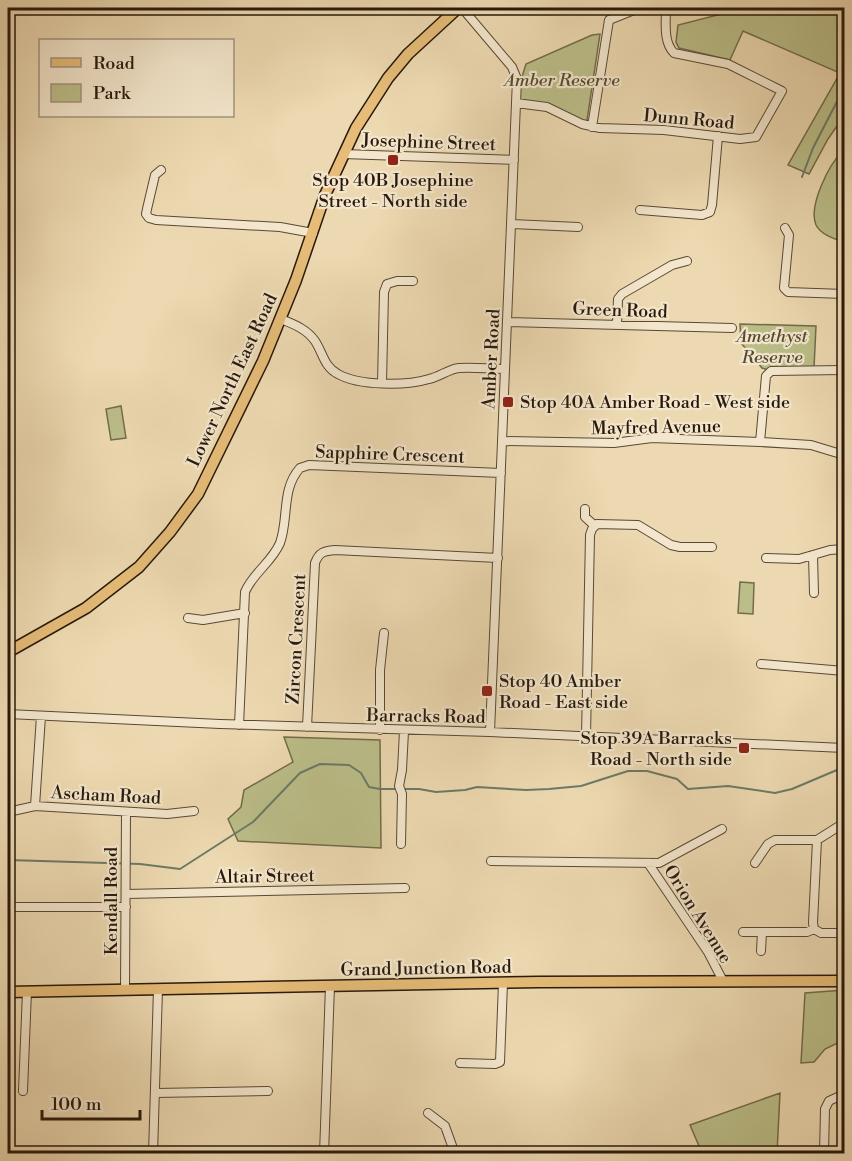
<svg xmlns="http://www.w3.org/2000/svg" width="852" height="1161" font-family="'Libre Bodoni',serif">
<rect width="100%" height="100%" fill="#edd9b1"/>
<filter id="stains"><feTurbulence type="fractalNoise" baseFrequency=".00333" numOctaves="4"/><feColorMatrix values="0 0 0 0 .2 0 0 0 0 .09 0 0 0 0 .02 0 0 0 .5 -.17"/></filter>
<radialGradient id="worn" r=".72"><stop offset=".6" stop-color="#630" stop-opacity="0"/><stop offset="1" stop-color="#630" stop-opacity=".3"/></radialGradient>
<path fill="#bbbe89" stroke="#726c4a" stroke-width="1.5" d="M 745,8 L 752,8 L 767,14 L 765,8 L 844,8 L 844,116 L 828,139 L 809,174 L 788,165 L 840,73 L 743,31 L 730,60 L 679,48 L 676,42 L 678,25 Z
M 600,34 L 587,120 L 582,124 C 561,112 533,112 516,96 L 526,64 L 592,35 Z
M 843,151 L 844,151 L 844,242 C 835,239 821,235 816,225 C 808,206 829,164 843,151 Z
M 740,324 L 816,326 L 814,368 L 775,367 L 771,371 L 762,368 L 741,343 Z
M 121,406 L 126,438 L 111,440 L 106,409 Z
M 740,582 L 754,583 L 753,614 L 738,613 Z
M 284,737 L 380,740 L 381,848 L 238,841 L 228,819 L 241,807 L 244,790 L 293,762 Z
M 844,990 L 844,1040 L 825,1049 L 814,1062 L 801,1063 L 805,993 Z
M 780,1093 L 777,1153 L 702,1153 L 690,1125 Z"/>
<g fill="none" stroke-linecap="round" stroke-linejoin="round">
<path stroke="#6c7a68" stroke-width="2" d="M 802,177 L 813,148 L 844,88
M 404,789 L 419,789 L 436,792 L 465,790 L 477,787 L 526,790 L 549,789 L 581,786 L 628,771 L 647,771 L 677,779 L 688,789 L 728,786 L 775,793 L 792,789 L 844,767
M 8,860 L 140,864 L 180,869 L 253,822 L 300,773 L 320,764 L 349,765 L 361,773 L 369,787 L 380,789 L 398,789"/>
<defs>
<path id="minor" d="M 462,8 L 512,67 L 517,79 L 490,732
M 516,103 L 547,107 L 582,124 L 600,128 L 664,130 L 740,139 L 756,137 L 782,91 L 728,64 L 674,53 C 663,42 666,22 666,8
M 592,127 L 609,20 L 639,8
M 343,154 L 514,160
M 161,170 L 155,175 L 147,209 L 146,214 L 149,218 L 156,220 L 280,227 L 313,233
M 640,210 L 702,215 L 710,212 L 712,205 L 718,136
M 512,224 L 578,227
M 785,228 L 789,235 L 784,288 L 788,292 L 844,294
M 281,319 C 293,324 307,329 315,341 C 323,353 324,367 338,374 C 359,386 406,386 429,379 C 439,377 449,369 459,368 C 474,367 490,369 505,369
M 507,322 L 732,328
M 617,325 L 618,299 L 622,294 L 672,265 L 687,261
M 382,383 L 384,292 L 387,284 L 397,281 L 413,281
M 502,441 L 614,443 L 652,438 L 760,442 L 811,445 L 844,455
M 760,442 L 766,376 L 771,371 L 844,370
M 585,509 L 585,517 L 595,526
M 813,555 L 814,593
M 766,558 L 799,559 L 830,550 L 844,549
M 188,618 L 203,620 L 245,613
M 761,664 L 844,671
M 8,714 L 220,724 L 490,732 L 844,748
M 41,716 L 35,806 L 167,814 L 194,811
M 239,725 L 245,592 C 253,573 272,562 280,543 C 289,518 281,489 300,468 L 309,465 L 501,473
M 307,727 L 315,563 C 319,552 324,551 335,550 L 498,558
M 380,730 L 380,670 L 384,633
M 586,736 L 590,535 L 592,529 L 597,524 L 638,525 L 671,545 L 680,547 L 712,547
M 8,812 L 35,806
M 844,823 L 817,840 L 813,923 L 814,929 L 821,933 L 844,933
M 401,844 L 402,794 L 399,786 L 402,770 L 404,731
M 491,861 L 659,863 L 722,829
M 648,863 L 708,952 L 723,981
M 755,863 L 768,844 L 775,840 L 817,840
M 126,894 L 405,888
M 8,907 L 126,907
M 743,932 L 807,932 L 814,929
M 761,951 L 762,932
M 125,989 L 126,812
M 460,1063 L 495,1064 L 500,1062 L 503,983
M 23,1091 L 27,991
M 155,1093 L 268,1091
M 428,1113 L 445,1126 L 455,1154
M 153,1154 L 158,989
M 324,1154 L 330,986
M 824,1154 L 825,1109 L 829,1101 L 844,1094"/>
<path id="major" d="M 8,652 L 86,608 L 139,567 L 170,532 L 198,494 L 263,361 L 296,280 L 325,195 L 356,128 L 388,78 L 408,54 L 458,8
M 8,992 L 539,982 L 844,981"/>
</defs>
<use href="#minor" stroke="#594935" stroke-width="10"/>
<use href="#major" stroke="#28190c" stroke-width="13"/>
<use href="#minor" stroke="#f3e6cc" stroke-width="8"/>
<use href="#major" stroke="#e6bc78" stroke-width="10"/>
</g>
<g fill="#8f2418" stroke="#f3e6cc" stroke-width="2">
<rect x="387" y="154" width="12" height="12" rx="3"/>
<rect x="502" y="396" width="12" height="12" rx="3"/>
<rect x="481" y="685" width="12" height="12" rx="3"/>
<rect x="738" y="742" width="12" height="12" rx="3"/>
</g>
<g text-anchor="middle" stroke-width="4.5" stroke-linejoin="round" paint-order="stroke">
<g font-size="18" font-style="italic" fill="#544b32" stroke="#f3e6cc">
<text x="562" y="86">Amber Reserve</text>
<text x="772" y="342">Amethyst<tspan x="772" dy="21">Reserve</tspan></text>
</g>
<g font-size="18" fill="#28190c" stroke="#f3e6cc">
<text transform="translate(689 119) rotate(5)" y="6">Dunn Road</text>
<text transform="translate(429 142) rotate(2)" y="6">Josephine Street</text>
<text transform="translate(620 310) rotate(2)" y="6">Green Road</text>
<text transform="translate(491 359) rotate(-87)" y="6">Amber Road</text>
<text transform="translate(232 380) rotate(-65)" y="6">Lower North East Road</text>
<text transform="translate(656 427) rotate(-1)" y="6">Mayfred Avenue</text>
<text transform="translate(390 454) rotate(2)" y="6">Sapphire Crescent</text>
<text transform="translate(296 639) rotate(-87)" y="6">Zircon Crescent</text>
<text transform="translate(426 716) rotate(1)" y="6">Barracks Road</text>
<text transform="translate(106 795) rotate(3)" y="6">Ascham Road</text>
<text transform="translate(265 876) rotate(-1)" y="6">Altair Street</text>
<text transform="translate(111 901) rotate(-90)" y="6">Kendall Road</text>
<text transform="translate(698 914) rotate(58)" y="6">Orion Avenue</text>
<text transform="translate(426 968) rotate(-1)" y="6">Grand Junction Road</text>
</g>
<g font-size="18" fill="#28190c" stroke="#f3e6cc" text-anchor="start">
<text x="393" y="186" text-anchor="middle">Stop 40B Josephine<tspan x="393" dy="21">Street - North side</tspan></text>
<text x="520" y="408">Stop 40A Amber Road - West side</text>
<text x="499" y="687">Stop 40 Amber<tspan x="499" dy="21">Road - East side</tspan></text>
<text x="732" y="744" text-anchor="end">Stop 39A Barracks<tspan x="732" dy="21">Road - North side</tspan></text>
</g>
</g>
<rect width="852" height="1161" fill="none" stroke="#edd9b1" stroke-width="30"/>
<rect x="9" y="9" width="834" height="1143" fill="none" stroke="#28190c" stroke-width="3"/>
<rect x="15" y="15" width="822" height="1131" fill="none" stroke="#28190c" stroke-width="1.5"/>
<rect x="39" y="39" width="195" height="78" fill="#f3e6cc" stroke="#a2947f" stroke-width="1.5"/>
<rect x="51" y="58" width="30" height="9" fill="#e6bc78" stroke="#a2947f" stroke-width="1.5"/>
<text x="93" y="69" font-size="18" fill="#28190c">Road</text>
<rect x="51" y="84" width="30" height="18" fill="#bbbe89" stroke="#a2947f" stroke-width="1.5"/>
<text x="93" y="99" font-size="18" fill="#28190c">Park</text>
<path d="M42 1110v9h98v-9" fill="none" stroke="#28190c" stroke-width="3"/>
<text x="51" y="1110" font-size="18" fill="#28190c" stroke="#f3e6cc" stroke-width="4.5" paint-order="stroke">100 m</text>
<rect width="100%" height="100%" filter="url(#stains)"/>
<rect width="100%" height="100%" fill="url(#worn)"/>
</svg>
